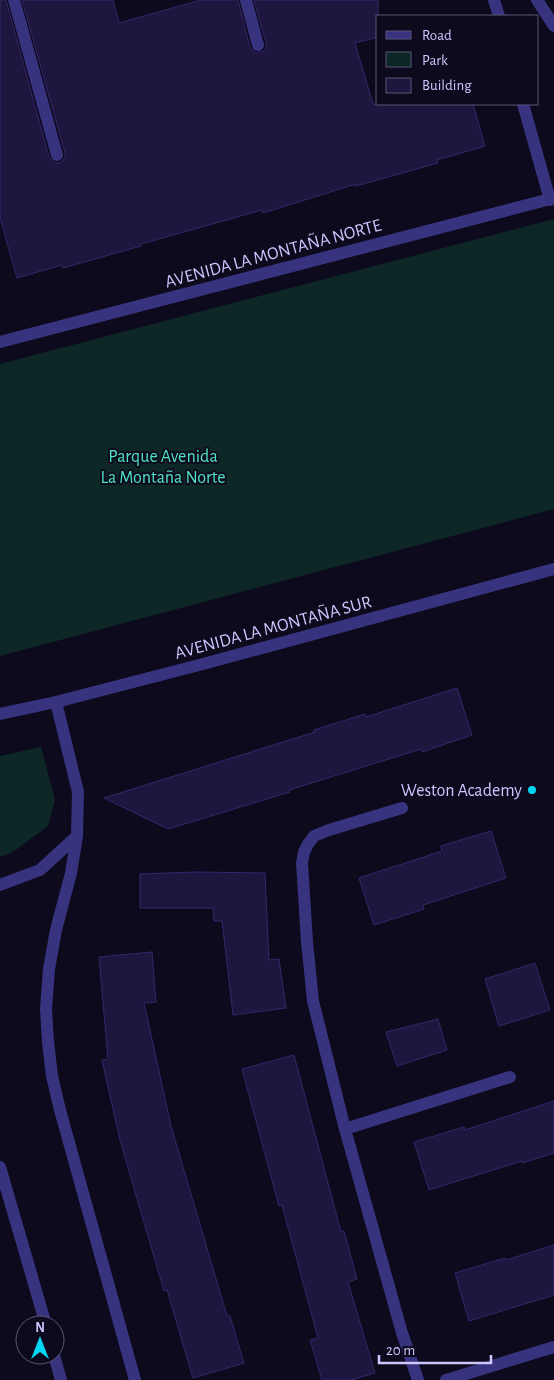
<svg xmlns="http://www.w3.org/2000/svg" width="554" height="1380" font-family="'Alegreya Sans',sans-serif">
<rect width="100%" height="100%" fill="#0e0a1d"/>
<path fill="#0d2726" d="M 554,219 L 554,509 L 0,656 L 0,364 Z
M 41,747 L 55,800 L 48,826 L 13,852 L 0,857 L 0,756 Z"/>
<path fill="#1e163e" stroke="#35266c" d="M 0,0 L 6,0 L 49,157 L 55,163 L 59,163 L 62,161 L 65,157 L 65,153 L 22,0 L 113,0 L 119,23 L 201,0 L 238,0 L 250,47 L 253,51 L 256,53 L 263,51 L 266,48 L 266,43 L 254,0 L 378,0 L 378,37 L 355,43 L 373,104 L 473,104 L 485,146 L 437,160 L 438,163 L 356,186 L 356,184 L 263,213 L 262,210 L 141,244 L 141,246 L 63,268 L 62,265 L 17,278 L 0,218 Z
M 457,688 L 472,735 L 422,752 L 421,749 L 289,790 L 290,792 L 168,829 L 104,798 L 315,732 L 314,730 L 365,714 L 366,717 Z
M 491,831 L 506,878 L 423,905 L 424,909 L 374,925 L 359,878 L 442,851 L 441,846 Z
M 196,872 L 265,873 L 269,960 L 279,959 L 286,1008 L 233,1015 L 222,921 L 214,921 L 213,908 L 140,908 L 140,874 Z
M 152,952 L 156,1002 L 144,1003 L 171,1126 L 227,1316 L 230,1316 L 244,1363 L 193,1378 L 167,1290 L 164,1291 L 120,1140 L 102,1060 L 108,1059 L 99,957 Z
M 535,963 L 550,1010 L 499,1026 L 485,979 Z
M 438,1019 L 447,1050 L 397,1066 L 386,1032 Z
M 294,1055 L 341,1232 L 344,1231 L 357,1279 L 348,1282 L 375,1373 L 351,1380 L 322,1380 L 310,1340 L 318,1338 L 282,1205 L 279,1206 L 242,1069 Z
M 554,1101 L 554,1153 L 522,1163 L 522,1161 L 429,1190 L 414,1142 L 464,1127 L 465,1130 Z
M 554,1245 L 554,1295 L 469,1321 L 455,1273 L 505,1258 L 506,1260 Z"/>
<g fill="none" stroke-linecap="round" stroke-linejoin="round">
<path stroke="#37337e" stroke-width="12" d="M 14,0 L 57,155
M 246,0 L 258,45
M 494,0 L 499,16
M 537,0 L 554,26
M 523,104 L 550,200
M 56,702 L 78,792 L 77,836 L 71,873 L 56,930 L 49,969 L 46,1009 L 48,1042 L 52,1076 L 60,1110 L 135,1380
M 402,808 L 329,830 L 314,836 L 308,844 L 304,852 L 302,863 L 307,942 L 313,1001 L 345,1129 L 402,1333 L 418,1380
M 0,885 L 40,870 L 77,836
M 345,1129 L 510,1077
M 0,1167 L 46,1325
M 54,1355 L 61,1380
M 446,1380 L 554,1347"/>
<path stroke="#37337e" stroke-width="12" d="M 0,342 L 554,198
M 0,714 L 56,702 L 203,664 L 554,569"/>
</g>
<circle fill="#00d6f1" stroke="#0e0a1d" stroke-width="2" cx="532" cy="790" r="5"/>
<g text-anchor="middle" stroke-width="4" stroke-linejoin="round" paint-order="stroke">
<g font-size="18" fill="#cdc6ff" stroke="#0e0a1d">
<text transform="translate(273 253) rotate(-15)" y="6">AVENIDA LA MONTAÑA NORTE</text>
<text transform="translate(273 627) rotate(-15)" y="6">AVENIDA LA MONTAÑA SUR</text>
</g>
<g font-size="18" fill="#4de4c0" stroke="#0e0a1d">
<text x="163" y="462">Parque Avenida<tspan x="163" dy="21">La Montaña Norte</tspan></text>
</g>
<g font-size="18" fill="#cdc6ff" stroke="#0e0a1d" text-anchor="end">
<text x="522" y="796">Weston Academy</text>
</g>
</g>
<rect x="376" y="15" width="162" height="90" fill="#0e0a1d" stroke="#5a5577"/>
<rect x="386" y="31" width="25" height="8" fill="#37337e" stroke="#5a5577"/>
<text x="422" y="40" font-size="15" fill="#cdc6ff">Road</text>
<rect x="386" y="52" width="25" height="15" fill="#0d2726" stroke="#5a5577"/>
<text x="422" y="65" font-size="15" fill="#cdc6ff">Park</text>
<rect x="386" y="78" width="25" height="15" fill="#1e163e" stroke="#5a5577"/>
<text x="422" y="90" font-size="15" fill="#cdc6ff">Building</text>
<g transform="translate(40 1340)"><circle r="24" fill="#0e0a1d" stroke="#5a5577"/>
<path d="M0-4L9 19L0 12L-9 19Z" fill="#00d6f1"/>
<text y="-8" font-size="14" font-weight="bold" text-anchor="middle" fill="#cdc6ff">N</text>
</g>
<path d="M379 1355v8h112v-8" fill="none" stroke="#cdc6ff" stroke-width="2.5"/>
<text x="386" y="1355" font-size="15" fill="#cdc6ff" stroke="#0e0a1d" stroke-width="4" paint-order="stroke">20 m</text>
</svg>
